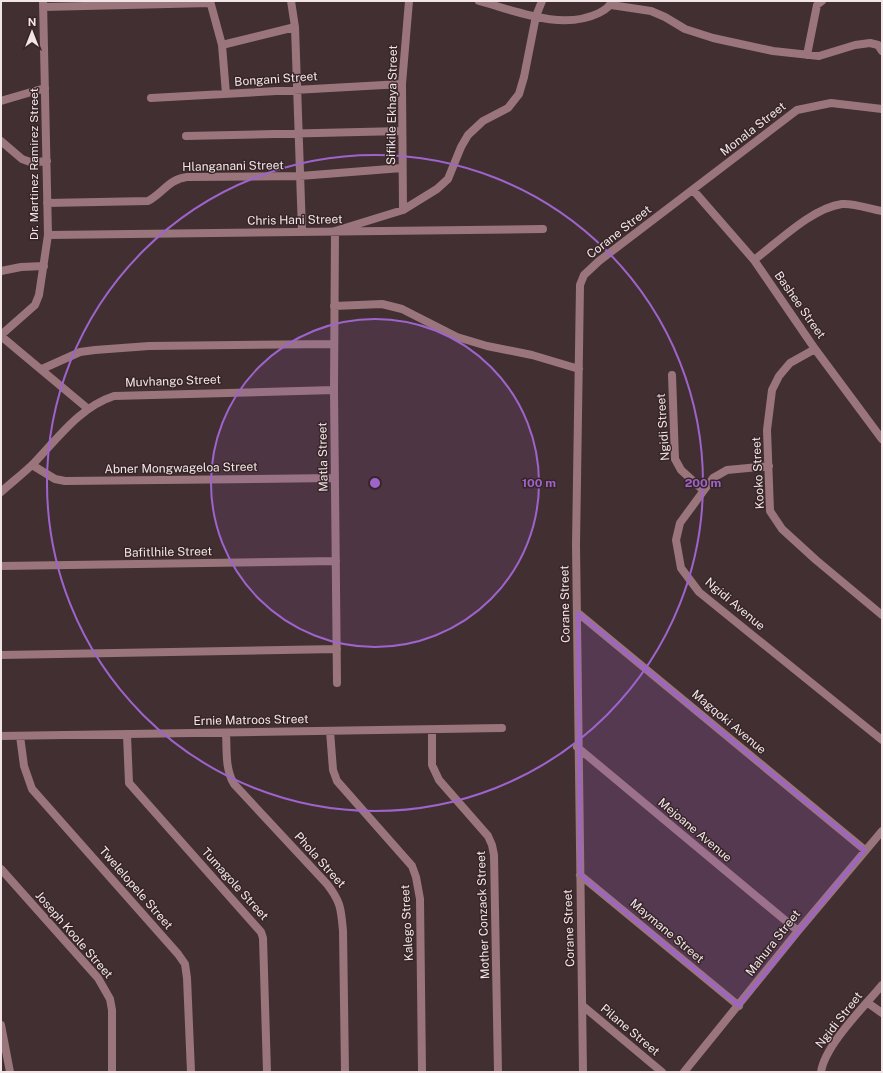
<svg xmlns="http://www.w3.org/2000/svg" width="883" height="1073" font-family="'Public Sans',sans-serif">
<rect width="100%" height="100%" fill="#422f32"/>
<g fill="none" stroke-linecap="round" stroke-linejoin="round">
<path stroke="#9a757c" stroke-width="8" d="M 210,1 L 222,45 L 226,94
M 291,1 L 295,27 L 302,231
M 479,1 C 516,11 562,31 599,13 C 605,10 610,7 612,1
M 611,5 L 651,11 L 665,17 L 685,29 L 713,38 L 773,51 L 819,56 L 855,45 L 870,43 L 878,45 L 882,51
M 43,7 L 210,3
M 222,45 L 295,27
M 807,55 L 817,5 L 822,1
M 151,98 L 402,84
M 1,101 L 45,88
M 186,136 L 402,131
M 1,141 L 22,159 L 30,162 L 47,161
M 693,190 L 754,260 L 815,349 L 882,439
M 47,203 L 148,201 C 163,193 169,179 187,177 L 300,176 L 402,168
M 403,210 L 402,84 L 409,1
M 48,235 L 543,229
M 754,260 C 778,242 812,208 842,204 C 854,203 870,209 882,211
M 1,271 L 21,267 L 44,266
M 334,306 L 382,304 L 402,309 L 457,337 L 487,346 L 532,355 L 579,369
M 1,335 L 35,305 L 39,295 L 48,235 L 43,1
M 1,336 L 87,408
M 815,349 L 790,363 L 779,376 L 772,390 L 767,430 L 770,511 L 782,529 L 816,560 L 882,615
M 42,369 L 80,352 L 95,350 L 149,346 L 334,344
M 672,375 L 675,459 L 681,470 L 703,490
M 32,465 L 55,479 L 65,481 L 335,478
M 769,466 L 727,470 L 713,478 L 680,523 L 676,540 L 681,568 L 699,592 L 882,740
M 1,492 C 12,482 24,473 34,463 C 58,438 80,407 114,396 L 334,390
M 1,566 L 336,561
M 578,613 L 865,850
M 1,655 L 337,649
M 337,683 L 334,390 L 335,231 L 403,210 L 437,189 L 448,179 L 461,147 L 468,135 L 483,121 L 508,108 L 519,94 L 524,77 L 536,16 L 542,1
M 432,730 L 432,765 L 439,780 L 488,836 L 492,845 L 494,855 L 498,1072
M 330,731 L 333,770 L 337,781 L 412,866 L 416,877 L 420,899 L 422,1072
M 226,733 C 227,751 225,769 234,784 L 327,884 C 341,902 341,909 343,931 L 345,1072
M 127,735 L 129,783 L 261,932 L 263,938 L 267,1072
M 1,736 L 502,728
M 20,736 L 24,766 L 32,789 L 178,954 L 185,964 L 187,978 L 191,1072
M 577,747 L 798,931
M 1,869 L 98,978 L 110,999 L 112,1010 L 112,1072
M 580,875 L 739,1006
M 868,1003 L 882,1013
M 583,1006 L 662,1072
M 1,1025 L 10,1072
M 583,1072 L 576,545 L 580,285 L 584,275 L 599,261 L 797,110 L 831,103 L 882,109
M 684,1072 L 798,931 L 882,831
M 821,1072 C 825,1045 864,1007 882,985"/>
</g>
<path fill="#9e64cb" fill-opacity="0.2" stroke="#9e64cb" stroke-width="3" stroke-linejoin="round" d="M 578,613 L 865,850 L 739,1006 L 580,875 Z"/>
<circle cx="375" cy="483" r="164" fill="#9e64cb" fill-opacity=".12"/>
<g fill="none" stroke="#9e64cb" stroke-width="2">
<circle cx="375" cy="483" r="164"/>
<circle cx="375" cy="483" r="328"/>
</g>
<g text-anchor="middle" stroke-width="3" stroke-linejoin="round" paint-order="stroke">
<g font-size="12" fill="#f1e5e7" stroke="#372528">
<text transform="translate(276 79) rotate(-4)" y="4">Bongani Street</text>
<text transform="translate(392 105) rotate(-89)" y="4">Sifikile Ekhaya Street</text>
<text transform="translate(753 129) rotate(-38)" y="4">Monala Street</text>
<text transform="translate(34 164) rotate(-90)" y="4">Dr. Martinez Ramirez Street</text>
<text transform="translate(233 166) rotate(-1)" y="4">Hlanganani Street</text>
<text transform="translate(295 220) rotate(-1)" y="4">Chris Hani Street</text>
<text transform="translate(619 232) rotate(-38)" y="4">Corane Street</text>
<text transform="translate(800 305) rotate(55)" y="4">Bashee Street</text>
<text transform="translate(173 381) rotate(-2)" y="4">Muvhango Street</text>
<text transform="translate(663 427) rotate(-94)" y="4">Ngidi Street</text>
<text transform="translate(323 457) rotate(-91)" y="4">Matla Street</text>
<text transform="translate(181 468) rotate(-1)" y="4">Abner Mongwageloa Street</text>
<text transform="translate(758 473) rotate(-93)" y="4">Kooko Street</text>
<text transform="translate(168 552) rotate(-1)" y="4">Bafitlhile Street</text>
<text transform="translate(565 604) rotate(-91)" y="4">Corane Street</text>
<text transform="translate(735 604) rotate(40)" y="4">Ngidi Avenue</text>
<text transform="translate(251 720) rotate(-1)" y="4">Ernie Matroos Street</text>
<text transform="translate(729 722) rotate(40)" y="4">Magqoki Avenue</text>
<text transform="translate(695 830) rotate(40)" y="4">Mejoane Avenue</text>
<text transform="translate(320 860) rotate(48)" y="4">Phola Street</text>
<text transform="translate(235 884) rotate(48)" y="4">Tumagole Street</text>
<text transform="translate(136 888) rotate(49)" y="4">Twelelopele Street</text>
<text transform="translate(483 915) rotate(-92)" y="4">Mother Conzack Street</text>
<text transform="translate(407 923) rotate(-93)" y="4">Kalego Street</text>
<text transform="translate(569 928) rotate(-92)" y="4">Corane Street</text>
<text transform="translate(667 931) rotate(40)" y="4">Maymane Street</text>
<text transform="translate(74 935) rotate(49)" y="4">Joseph Koole Street</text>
<text transform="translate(773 943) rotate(-52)" y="4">Mahura Street</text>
<text transform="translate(839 1020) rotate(-52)" y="4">Ngidi Street</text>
<text transform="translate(630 1030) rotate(40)" y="4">Pilane Street</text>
</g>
</g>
<circle cx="375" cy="483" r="6" fill="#9e64cb" stroke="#372528" stroke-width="2"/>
<g font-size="12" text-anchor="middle" font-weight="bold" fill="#9e64cb" stroke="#372528" stroke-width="3" stroke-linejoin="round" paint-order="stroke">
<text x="539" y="487">100 m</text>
<text x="703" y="487">200 m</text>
</g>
<rect width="883" height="1073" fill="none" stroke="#f1e5e7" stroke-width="4"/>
<g transform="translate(32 32)" stroke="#372528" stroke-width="3" paint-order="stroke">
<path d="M0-3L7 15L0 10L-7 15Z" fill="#f1e5e7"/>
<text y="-6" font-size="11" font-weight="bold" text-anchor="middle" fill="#f1e5e7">N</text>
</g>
</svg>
